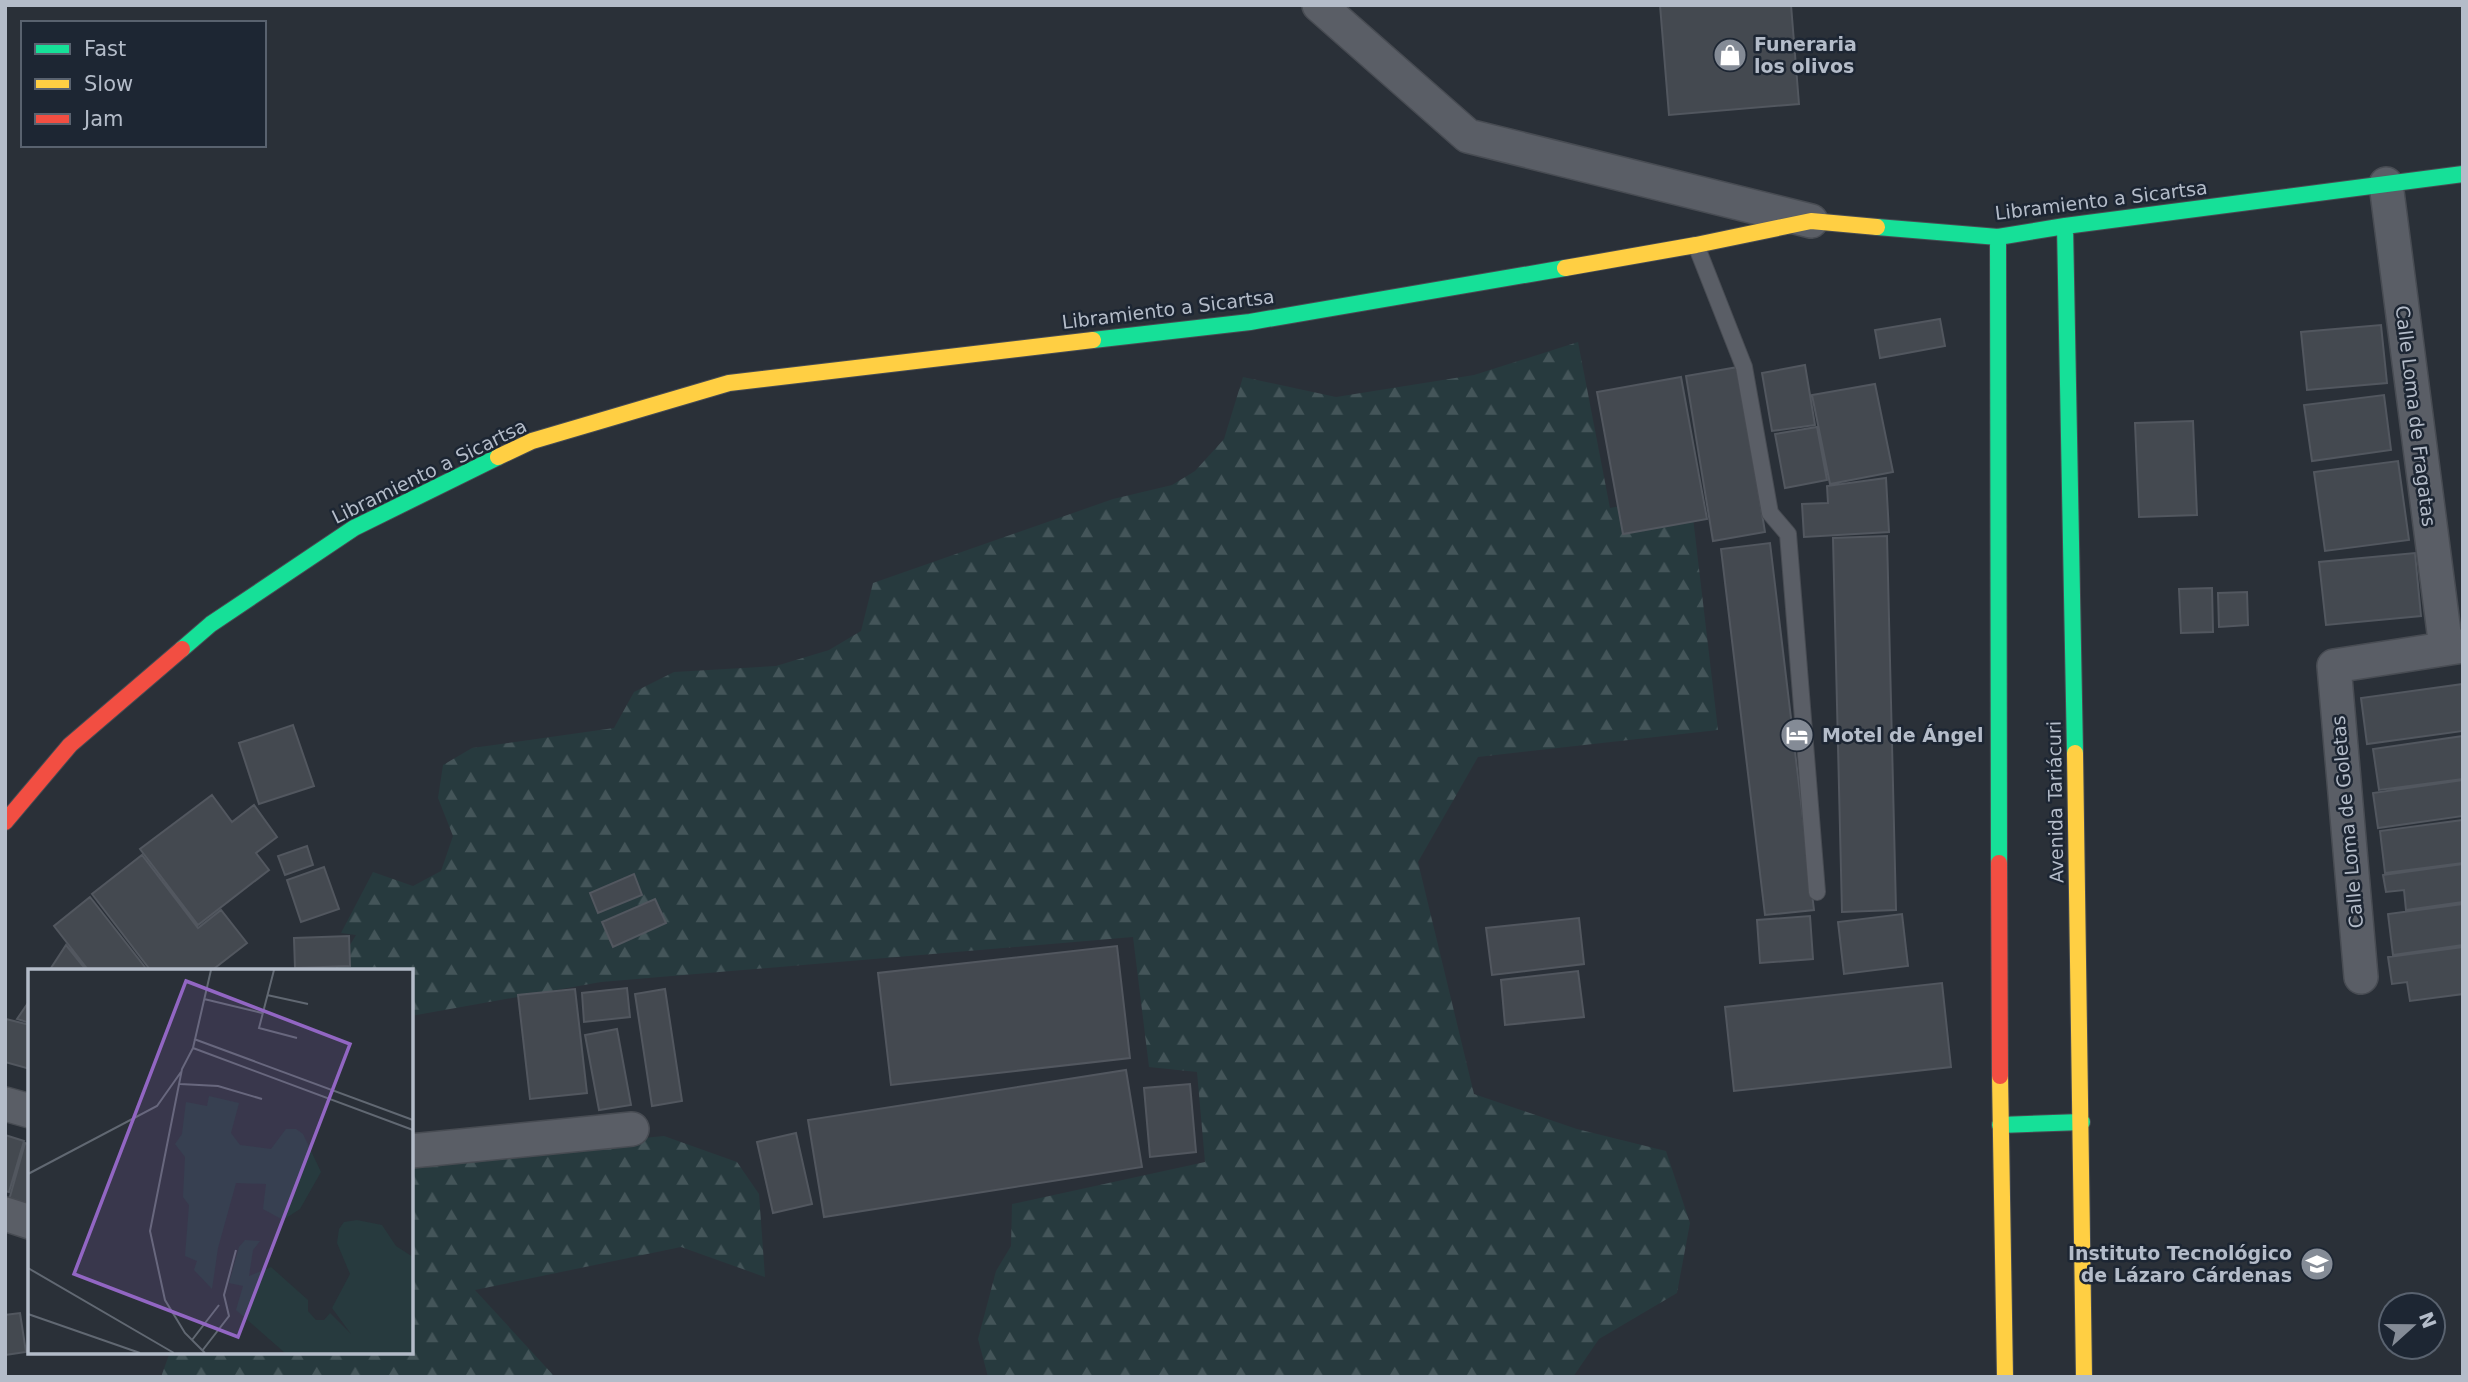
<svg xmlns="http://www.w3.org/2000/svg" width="2468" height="1382" font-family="'DejaVu Sans',sans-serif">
<defs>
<pattern id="forest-firs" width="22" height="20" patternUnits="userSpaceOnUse" patternTransform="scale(1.75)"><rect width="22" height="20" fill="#273a3e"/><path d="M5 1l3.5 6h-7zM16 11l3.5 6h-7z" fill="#445559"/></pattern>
</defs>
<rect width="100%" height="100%" fill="#2a3038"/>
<path fill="url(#forest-firs)" d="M 1578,342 L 1610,508 L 1690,492 L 1718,730 L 1478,757 L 1418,862 L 1474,1094 L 1577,1129 L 1666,1151 L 1690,1223 L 1677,1293 L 1599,1339 L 1573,1377 L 988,1377 L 978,1339 L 996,1271 L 1011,1246 L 1012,1204 L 1205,1162 L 1197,1072 L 1149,1067 L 1133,937 L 601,982 L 411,1016 L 411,971 L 334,971 L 356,935 L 341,933 L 373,872 L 413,886 L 441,871 L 453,836 L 438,798 L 443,765 L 472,748 L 614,728 L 634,692 L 674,672 L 776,666 L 829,650 L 861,631 L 873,583 L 1113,499 L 1172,485 L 1195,471 L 1224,439 L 1243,377 L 1336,397 L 1474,375 Z
M 664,1136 L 737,1162 L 759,1194 L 765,1277 L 681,1247 L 475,1290 L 555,1377 L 161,1377 L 170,1352 L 411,1352 L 411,1160 Z"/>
<path fill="#444950" stroke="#52575f" stroke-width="2" d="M 1660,5 L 1791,5 L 1799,104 L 1669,115 Z
M 1940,319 L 1945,346 L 1880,358 L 1875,330 Z
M 2381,325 L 2387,383 L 2307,390 L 2301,332 Z
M 1805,365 L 1815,425 L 1772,431 L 1762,373 Z
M 1738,367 L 1765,532 L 1713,541 L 1686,376 Z
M 1681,377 L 1707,519 L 1623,534 L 1597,392 Z
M 1875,384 L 1893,472 L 1830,484 L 1812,395 Z
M 2384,395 L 2391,450 L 2312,461 L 2304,405 Z
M 2193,421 L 2197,515 L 2139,517 L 2135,423 Z
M 1817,427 L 1827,480 L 1785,488 L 1775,434 Z
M 2398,461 L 2409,540 L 2325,551 L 2314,472 Z
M 1886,478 L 1889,532 L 1804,537 L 1802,504 L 1828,503 L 1827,486 Z
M 1887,536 L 1896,910 L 1842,912 L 1833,538 Z
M 1770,543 L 1814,910 L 1765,915 L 1721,549 Z
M 2415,553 L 2421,616 L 2326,625 L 2319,562 Z
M 2212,588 L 2213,632 L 2181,633 L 2179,589 Z
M 2247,592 L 2248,625 L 2219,627 L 2218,593 Z
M 2463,684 L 2463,731 L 2367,744 L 2361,698 Z
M 293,725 L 314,786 L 259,804 L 239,743 Z
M 2463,736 L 2463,779 L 2379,790 L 2373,749 Z
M 2463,780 L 2463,816 L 2378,828 L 2373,793 Z
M 212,795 L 232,822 L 254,805 L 277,837 L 256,853 L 269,870 L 198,925 L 140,849 Z
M 2463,820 L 2463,863 L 2385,873 L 2380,831 Z
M 307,846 L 313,865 L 285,875 L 278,856 Z
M 142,855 L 198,928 L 221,910 L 247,943 L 211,971 L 151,971 L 92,894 Z
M 2463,864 L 2463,902 L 2406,910 L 2404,890 L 2386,892 L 2383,875 Z
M 324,867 L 339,909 L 301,922 L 287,880 Z
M 634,874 L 642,895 L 598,913 L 590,893 Z
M 90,897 L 148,971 L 89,971 L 54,926 Z
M 655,899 L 666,923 L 613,947 L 602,922 Z
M 2463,904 L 2463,945 L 2393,955 L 2388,914 Z
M 1902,914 L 1908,966 L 1844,974 L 1838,922 Z
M 1810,916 L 1813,959 L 1760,963 L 1757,920 Z
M 1579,918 L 1584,964 L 1492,975 L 1486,928 Z
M 349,936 L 350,966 L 295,968 L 294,938 Z
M 66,945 L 87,971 L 49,971 Z
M 1117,946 L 1130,1058 L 891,1085 L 878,973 Z
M 2463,947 L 2463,994 L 2410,1001 L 2407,982 L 2392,984 L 2388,957 Z
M 1578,971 L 1584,1017 L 1505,1025 L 1501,980 Z
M 1942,983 L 1951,1067 L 1734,1091 L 1725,1007 Z
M 627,988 L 630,1017 L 584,1022 L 582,993 Z
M 575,989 L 587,1093 L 530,1099 L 518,995 Z
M 665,989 L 682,1101 L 652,1106 L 635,994 Z
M 30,1000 L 30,1023 L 17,1019 Z
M 6,1019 L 30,1025 L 30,1069 L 5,1062 Z
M 617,1029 L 631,1105 L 599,1110 L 585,1035 Z
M 1126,1070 L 1142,1167 L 824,1217 L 808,1120 Z
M 1190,1084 L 1196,1152 L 1150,1157 L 1144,1088 Z
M 796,1133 L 812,1204 L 773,1213 L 757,1142 Z
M 5,1135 L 24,1141 L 9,1192 L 5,1191 Z
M 25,1143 L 30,1145 L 30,1206 L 9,1200 Z
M 20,1313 L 26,1352 L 5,1355 L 5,1315 Z"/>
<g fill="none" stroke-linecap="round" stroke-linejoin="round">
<defs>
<path id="lane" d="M 1696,245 L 1744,367 L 1770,513 L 1788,534 L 1817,892"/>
<path id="street" d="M 1319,5 L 1468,136 L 1811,221
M 2386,184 L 2446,648
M 2361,977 L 2334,666 L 2463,646
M 5,1104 L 30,1111
M 411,1151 L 632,1129
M 5,1214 L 30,1222"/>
<path id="fast" d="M 2065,226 L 2075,753
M 1877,227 L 1998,237 L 2065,226 L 2463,174
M 1998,237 L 1999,863
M 1093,340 L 1250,322 L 1565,268
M 182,649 L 211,624 L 354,528 L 498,457
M 2000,1125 L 2082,1122"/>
<path id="slow" d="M 1565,268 L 1696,245 L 1811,221 L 1877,227
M 498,457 L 532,441 L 729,383 L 1093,340
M 2075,753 L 2084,1377
M 2000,1076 L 2005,1377"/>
<path id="jam" d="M 5,822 L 70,745 L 182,649
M 1999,863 L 2000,1076"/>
</defs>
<use href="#lane" stroke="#484c53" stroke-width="18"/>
<use href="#street" stroke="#484c53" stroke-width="36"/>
<use href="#fast" stroke="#484c53" stroke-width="18"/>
<use href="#slow" stroke="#484c53" stroke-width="18"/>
<use href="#jam" stroke="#484c53" stroke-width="18"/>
<use href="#lane" stroke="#5a5e66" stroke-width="16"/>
<use href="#street" stroke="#5a5e66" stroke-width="33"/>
<use href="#fast" stroke="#16e098" stroke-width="16"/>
<use href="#slow" stroke="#ffcf43" stroke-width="16"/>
<use href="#jam" stroke="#f24e42" stroke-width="16"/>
</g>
<defs>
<symbol id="shop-disc" viewBox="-11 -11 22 22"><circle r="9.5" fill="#848b96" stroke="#1d2633"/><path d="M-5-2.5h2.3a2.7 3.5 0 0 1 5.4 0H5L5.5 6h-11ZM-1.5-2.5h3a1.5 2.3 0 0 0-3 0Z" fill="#fff"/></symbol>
<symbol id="hotel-disc" viewBox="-11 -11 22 22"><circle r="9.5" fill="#848b96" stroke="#1d2633"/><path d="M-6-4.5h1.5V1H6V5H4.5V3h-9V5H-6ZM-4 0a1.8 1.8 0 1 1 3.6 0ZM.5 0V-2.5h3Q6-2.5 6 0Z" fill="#fff"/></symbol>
<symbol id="university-disc" viewBox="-11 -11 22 22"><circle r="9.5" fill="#848b96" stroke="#1d2633"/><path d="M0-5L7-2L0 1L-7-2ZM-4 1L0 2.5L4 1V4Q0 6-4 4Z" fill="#fff"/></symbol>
</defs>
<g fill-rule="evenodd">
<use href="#shop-disc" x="1711" y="36" width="38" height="38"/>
<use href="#hotel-disc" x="1778" y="716" width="38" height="38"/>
<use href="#university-disc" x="2298" y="1245" width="38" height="38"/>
</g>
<g text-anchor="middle" stroke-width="5" stroke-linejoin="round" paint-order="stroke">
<g font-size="19" font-weight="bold" fill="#b4bcc9" stroke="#1d2633" text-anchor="start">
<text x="1754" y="51">Funeraria<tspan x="1754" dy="22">los olivos</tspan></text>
<text x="1822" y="742">Motel de Ángel</text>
<text x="2292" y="1260" text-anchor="end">Instituto Tecnológico<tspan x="2292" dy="22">de Lázaro Cárdenas</tspan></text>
</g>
<g font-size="19" fill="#b4bcc9" stroke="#1d2633">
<text transform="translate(2101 200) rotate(-7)" y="7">Libramiento a Sicartsa</text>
<text transform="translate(1168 309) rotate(-7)" y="7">Libramiento a Sicartsa</text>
<text transform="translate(2416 416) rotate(83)" y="7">Calle Loma de Fragatas</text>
<text transform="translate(429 471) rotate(-26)" y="7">Libramiento a Sicartsa</text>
<text transform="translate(2055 802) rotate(-91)" y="7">Avenida Tariácuri</text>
<text transform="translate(2347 822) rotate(-95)" y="7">Calle Loma de Goletas</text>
</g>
</g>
<g transform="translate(28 969)">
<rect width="385" height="385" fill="#2a3038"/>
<path d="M 181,127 L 211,134 L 203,164 L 212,176 L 243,180 L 258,160 L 268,160 L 275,165 L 293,203 L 272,240 L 255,251 L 235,240 L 238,215 L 208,214 L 190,279 L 184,320 L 166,301 L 169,292 L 157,287 L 161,236 L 155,228 L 157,188 L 147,175 L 154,165 L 158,133 L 179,137 ZM 329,251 L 354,256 L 368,277 L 385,288 L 385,384 L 257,384 L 208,341 L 215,317 L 201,314 L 211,278 L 217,271 L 232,272 L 225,281 L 221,307 L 243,298 L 280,331 L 280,342 L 288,351 L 296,351 L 302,344 L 323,365 L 304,339 L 322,305 L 309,274 L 311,260 L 316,253 Z" fill="#273a3e"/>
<path fill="none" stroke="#616872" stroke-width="2" d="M 246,1 L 231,59 L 269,69M 239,26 L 280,35M 176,30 L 234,44M 166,70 L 385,151M 165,79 L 385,161M 152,115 L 190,117 L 234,130M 0,205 L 129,137 L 153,103M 0,299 L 146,384M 0,345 L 112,384M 164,371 L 191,336M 174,382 L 201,347 L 196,326 L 208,281M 177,384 L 157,364 L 137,331 L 122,262 L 154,100 L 165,79 L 183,1"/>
<path fill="#9266c3" fill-opacity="0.15" stroke="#9266c3" stroke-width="3.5" d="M 158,12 L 322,75 L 210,368 L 46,305 Z"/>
<rect width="385" height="385" fill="none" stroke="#b4bcc9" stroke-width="3.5"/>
</g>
<rect width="2468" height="1382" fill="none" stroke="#b4bcc9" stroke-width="14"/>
<rect x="21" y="21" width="245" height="126" fill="#1d2633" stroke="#59626f" stroke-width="2"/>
<rect x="35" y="44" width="35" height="10" fill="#16e098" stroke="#59626f" stroke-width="2"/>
<text x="84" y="56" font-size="21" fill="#b4bcc9">Fast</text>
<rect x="35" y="79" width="35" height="10" fill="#ffcf43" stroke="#59626f" stroke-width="2"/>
<text x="84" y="91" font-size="21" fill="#b4bcc9">Slow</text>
<rect x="35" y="114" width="35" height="10" fill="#f24e42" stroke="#59626f" stroke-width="2"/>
<text x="84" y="126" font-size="21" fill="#b4bcc9">Jam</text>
<g transform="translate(2412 1326) rotate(69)"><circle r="33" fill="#1d2633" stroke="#59626f" stroke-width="2"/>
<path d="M0-5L12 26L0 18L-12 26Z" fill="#848b96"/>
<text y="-10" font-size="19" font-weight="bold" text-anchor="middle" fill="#b4bcc9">N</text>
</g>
</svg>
